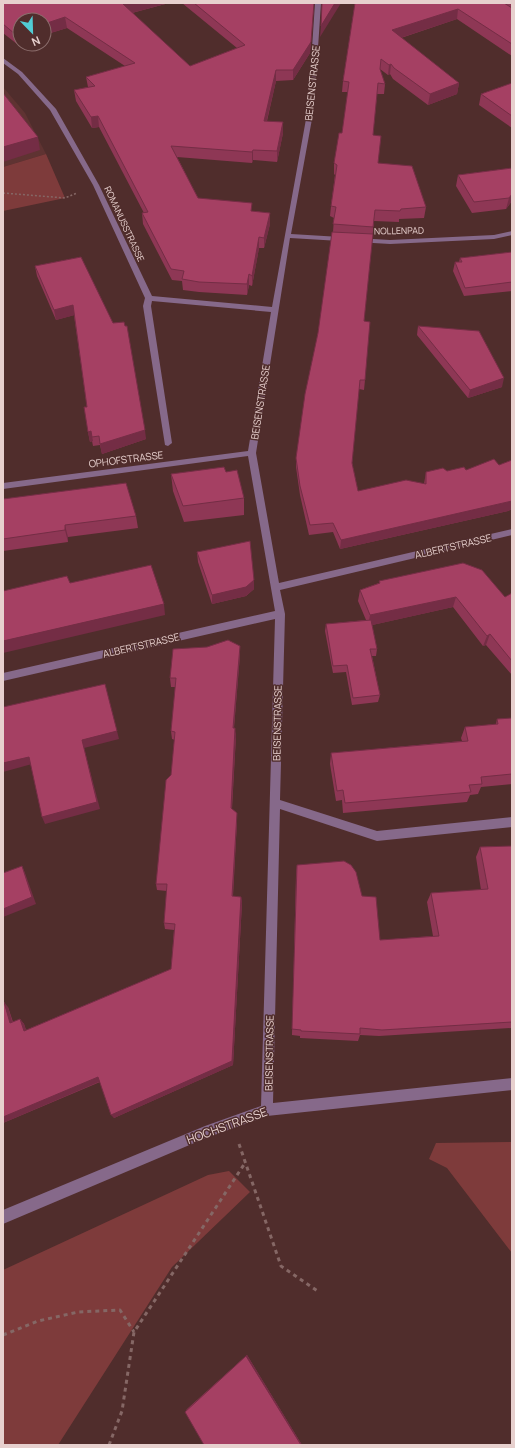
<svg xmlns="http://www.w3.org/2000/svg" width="515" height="1448" font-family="Manrope,sans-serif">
<rect width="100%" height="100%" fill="#502d2c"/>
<path fill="#5f3332" d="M 3,87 L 25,113 L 46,154 L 3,167 Z"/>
<path fill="#7e3b3b" d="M 46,154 L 65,198 L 3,211 L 3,167 Z
M 512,1142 L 512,1253 L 447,1168 L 429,1159 L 436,1143 Z
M 229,1171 L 250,1192 L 172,1267 L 58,1445 L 3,1445 L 3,1270 L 208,1175 Z"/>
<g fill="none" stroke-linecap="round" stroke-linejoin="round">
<path stroke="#856765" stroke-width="1.5" stroke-dasharray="2 2" stroke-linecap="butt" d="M 3,193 L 65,198 L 77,193"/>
<path stroke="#856765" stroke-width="3" stroke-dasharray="4 4" stroke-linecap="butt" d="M 239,1144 L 281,1266 L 319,1292
M 3,1335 L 38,1321 L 78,1312 L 120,1310 L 134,1332
M 109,1445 L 122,1411 L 134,1332 L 245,1163"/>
<path fill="#86698a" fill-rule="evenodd" d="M 315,3 L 321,3 L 314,108 L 291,234 L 390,240 L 494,235 L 512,231 L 512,235 L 494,239 L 390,244 L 290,238 L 256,453 L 279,583 L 512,529 L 512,535 L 280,590 L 285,614 L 280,800 L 377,831 L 512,817 L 512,827 L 377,841 L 280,809 L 273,1103 L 512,1078 L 512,1090 L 267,1116 L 206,1138 L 3,1224 L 3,1210 L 205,1126 L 261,1106 L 275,619 L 3,681 L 3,673 L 275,611 L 248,456 L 3,489 L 3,483 L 248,451 L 271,312 L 152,301 L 151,306 L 172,443 L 168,446 L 165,445 L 143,306 L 145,298 L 93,185 L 50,110 L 18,74 L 3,63 L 3,58 L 22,72 L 56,109 L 99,185 L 152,296 L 272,307 L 308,108 Z"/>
</g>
<path fill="#8e3755" d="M 3,3 L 169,3 L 132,13 L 190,66 L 237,48 L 182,3 L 314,3 L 310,53 L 293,80 L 276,81 L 267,121 L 283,133 L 277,162 L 253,160 L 252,163 L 177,157 L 198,198 L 252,211 L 270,213 L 270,224 L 264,248 L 259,248 L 252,286 L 249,285 L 247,295 L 199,292 L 183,290 L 182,281 L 172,280 L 143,224 L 142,213 L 144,213 L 99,127 L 92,128 L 76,101 L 74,90 L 88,87 L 86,77 L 125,66 L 67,28 L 44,35 L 44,20 L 17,44 L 3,33 Z
M 355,3 L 512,3 L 512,56 L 457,19 L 401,38 L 459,83 L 457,94 L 428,105 L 393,79 L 390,74 L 388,75 L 380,69 L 385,84 L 384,94 L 377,94 L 373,135 L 378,163 L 426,207 L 424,218 L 399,219 L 399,222 L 374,221 L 364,321 L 365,380 L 364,390 L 359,389 L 352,463 L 358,491 L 424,484 L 426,472 L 466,470 L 499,465 L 512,460 L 512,509 L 508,511 L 340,549 L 333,532 L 309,535 L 300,495 L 296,467 L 296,458 L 318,333 L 333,232 L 334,218 L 330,216 L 331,206 L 335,175 L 334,174 L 334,163 L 342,133 L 348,92 L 342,92 L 343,81 Z
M 512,83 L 512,128 L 479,105 L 481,94 Z
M 512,168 L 512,201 L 506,209 L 472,213 L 456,186 L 458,175 Z
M 512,252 L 512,291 L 464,296 L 453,271 L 455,262 L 459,262 L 460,258 Z
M 81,257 L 146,439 L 102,454 L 100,445 L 93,446 L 92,441 L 90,442 L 88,432 L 87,407 L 74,315 L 56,320 L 37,276 L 35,266 Z
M 418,326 L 502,387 L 468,398 L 417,335 Z
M 226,472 L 244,498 L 244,515 L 184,522 L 173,491 L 171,474 Z
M 3,499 L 136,516 L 138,528 L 68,537 L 68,542 L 3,551 Z
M 197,552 L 254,589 L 246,596 L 212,604 L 198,562 Z
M 379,581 L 505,597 L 512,593 L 512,675 L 486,645 L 483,646 L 453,607 L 372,625 L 377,649 L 376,656 L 372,656 L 380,695 L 378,702 L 352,705 L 346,672 L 333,673 L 325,631 L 326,624 L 366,620 L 358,601 L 360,590 L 379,583 Z
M 240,646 L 240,655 L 234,728 L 236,736 L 232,809 L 237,821 L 233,896 L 241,897 L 242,903 L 233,1065 L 114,1118 L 100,1082 L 3,1123 L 8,1007 L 13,1022 L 20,1019 L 24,1024 L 26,1030 L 171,969 L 174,930 L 165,929 L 164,923 L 167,891 L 157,890 L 156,884 L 171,775 L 175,740 L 172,739 L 171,731 L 176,687 L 171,687 L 170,678 Z
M 512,718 L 512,784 L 481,787 L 478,794 L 470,795 L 467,802 L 343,813 L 342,800 L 336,801 L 330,764 L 331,753 L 462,741 L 461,738 L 465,727 L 496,724 L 497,719 Z
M 512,846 L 512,1028 L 379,1036 L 360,1035 L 358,1041 L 300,1038 L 300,1036 L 292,1035 L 296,875 L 297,865 L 362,896 L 380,940 L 433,936 L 427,902 L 431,893 L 481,890 L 476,857 L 480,847 Z
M 247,1355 L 302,1445 L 185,1412 L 187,1409 Z"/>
<path fill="#742d45" d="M 128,3 L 169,3 L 124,15 L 123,4 Z
M 314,3 L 310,53 L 293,80 L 293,70 Z
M 335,3 L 341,3 L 320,37 L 321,26 Z
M 458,9 L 457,19 L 391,41 L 392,30 Z
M 65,17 L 67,28 L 44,35 L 44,24 Z
M 20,32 L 20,43 L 17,44 L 15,34 Z
M 391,64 L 390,74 L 388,75 L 389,65 Z
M 276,70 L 276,81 L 264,132 L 264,121 Z
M 459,83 L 457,94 L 428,105 L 430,94 Z
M 98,116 L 99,127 L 92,128 L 91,117 Z
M 283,122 L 283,133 L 277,162 L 277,151 Z
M 38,137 L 40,150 L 3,162 L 3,147 Z
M 253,150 L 253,160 L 252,163 L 252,152 Z
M 512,194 L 512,201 L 506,209 L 509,198 Z
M 270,213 L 270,224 L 264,248 L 264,238 Z
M 259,237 L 259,248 L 252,286 L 252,276 Z
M 249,274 L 249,285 L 247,295 L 247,284 Z
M 73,305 L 75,315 L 56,320 L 54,310 Z
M 504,378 L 502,387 L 468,398 L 470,390 Z
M 145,430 L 146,439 L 102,454 L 100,444 Z
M 91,431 L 93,441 L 90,442 L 88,432 Z
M 512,501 L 512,509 L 508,511 L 340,549 L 341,540 Z
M 65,525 L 68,537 L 68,542 L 65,530 Z
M 254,580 L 254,589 L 246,596 L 212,604 L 212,595 Z
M 456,597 L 453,607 L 368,626 L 370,615 Z
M 164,604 L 165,615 L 3,653 L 3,641 Z
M 490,634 L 486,645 L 483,646 L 487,636 Z
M 240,646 L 240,655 L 233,736 L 233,728 Z
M 235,728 L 236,736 L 231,816 L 231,808 Z
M 117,731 L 119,739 L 84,748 L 100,809 L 45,824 L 42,817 L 82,740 Z
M 29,757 L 32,764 L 3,772 L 3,763 Z
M 237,813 L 237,821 L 232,903 L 232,896 Z
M 22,866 L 25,873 L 36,904 L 3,917 L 3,909 Z
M 241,897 L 242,903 L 233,1065 L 114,1118 L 111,1115 Z
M 4,1002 L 8,1007 L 14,1028 L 10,1023 Z
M 20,1019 L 24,1024 L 28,1036 L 24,1031 Z
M 98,1077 L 101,1081 L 3,1123 L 3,1117 Z
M 247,1355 L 302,1445 L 301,1445 L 246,1356 Z"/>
<path fill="#a54063" stroke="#742d45" d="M 3,3 L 128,3 L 123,4 L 190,66 L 245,45 L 194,3 L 314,3 L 311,42 L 293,70 L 276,70 L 264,121 L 283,122 L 277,151 L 253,150 L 252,152 L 171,146 L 198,198 L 252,203 L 251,211 L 270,213 L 264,238 L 259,237 L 252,276 L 249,274 L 247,284 L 199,282 L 182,279 L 184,271 L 171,269 L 142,213 L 148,212 L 98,116 L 91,117 L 74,90 L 95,86 L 86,77 L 135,63 L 65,17 L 44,24 L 44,20 L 20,20 L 20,32 L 15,34 L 3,24 Z
M 322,3 L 335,3 L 321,26 Z
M 355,3 L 504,3 L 512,8 L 512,44 L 458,9 L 392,30 L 459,83 L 430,94 L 394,68 L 391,64 L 389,65 L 381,59 L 380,69 L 385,84 L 378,83 L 373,135 L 381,136 L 378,163 L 412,166 L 426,207 L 401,209 L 400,211 L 375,210 L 373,227 L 333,224 L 336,207 L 331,206 L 337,165 L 334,163 L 339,133 L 342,133 L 349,82 L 343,81 Z
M 512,83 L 512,116 L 481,94 Z
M 3,93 L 38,137 L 3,147 Z
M 512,168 L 512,194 L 509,198 L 474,202 L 458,175 Z
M 332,232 L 373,234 L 364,321 L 370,322 L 365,380 L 360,380 L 352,463 L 358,491 L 406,480 L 426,484 L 426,472 L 443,468 L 447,471 L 464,467 L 466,470 L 494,459 L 499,465 L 512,460 L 512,501 L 341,540 L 333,523 L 310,525 L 300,486 L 296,458 L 305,394 L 318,333 Z
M 512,252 L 512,282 L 465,288 L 455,262 L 462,262 L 460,258 Z
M 81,257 L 113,323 L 124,322 L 125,326 L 127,326 L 145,430 L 100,444 L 99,436 L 92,437 L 91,431 L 88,432 L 84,407 L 87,407 L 73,305 L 54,310 L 35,266 Z
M 418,326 L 479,331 L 504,378 L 470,390 Z
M 224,467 L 226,472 L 237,470 L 244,498 L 183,506 L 171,474 Z
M 126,483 L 136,516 L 65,525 L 65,530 L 3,539 L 3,499 Z
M 250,541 L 254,580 L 246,587 L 212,595 L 197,552 Z
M 463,563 L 482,570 L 505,597 L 512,593 L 512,661 L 490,634 L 487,636 L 456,597 L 370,615 L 360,590 L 380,583 L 379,581 Z
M 151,565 L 164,604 L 3,641 L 3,591 L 67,576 L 70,583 Z
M 371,620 L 377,649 L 370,649 L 380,695 L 353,698 L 347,665 L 333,666 L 326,624 Z
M 228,640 L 240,646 L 233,728 L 235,728 L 231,808 L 237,813 L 232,896 L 241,897 L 232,1061 L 111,1115 L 98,1077 L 3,1117 L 3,1002 L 4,1002 L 10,1023 L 20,1019 L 24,1031 L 171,969 L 175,924 L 164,923 L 167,884 L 156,884 L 166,780 L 171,775 L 175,732 L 171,731 L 176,678 L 170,678 L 173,649 L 207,647 Z
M 105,684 L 117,731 L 82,740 L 97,802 L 42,817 L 29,757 L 3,763 L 3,707 Z
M 512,718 L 512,774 L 481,777 L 482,784 L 469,785 L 471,792 L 345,803 L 343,790 L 337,791 L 331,753 L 468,741 L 465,727 L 498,724 L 497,719 Z
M 512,846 L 512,1022 L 382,1030 L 360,1028 L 360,1034 L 301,1031 L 301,1030 L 292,1029 L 297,865 L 344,861 L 351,865 L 356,872 L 362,896 L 376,897 L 380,940 L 439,936 L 431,893 L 488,889 L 480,847 Z
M 22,866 L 32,897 L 3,909 L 3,873 Z
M 246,1356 L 301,1445 L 204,1445 L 185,1412 Z"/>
<g text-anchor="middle" stroke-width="3" stroke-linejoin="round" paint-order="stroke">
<g font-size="9" fill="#e7d0ce" stroke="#502d2c">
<text transform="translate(124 224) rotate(65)" y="3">ROMANUSSTRASSE</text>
<text transform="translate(399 231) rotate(-1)" y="3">NOLLENPAD</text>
</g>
<g font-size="10" fill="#e7d0ce" stroke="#502d2c">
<text transform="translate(312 83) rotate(-84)" y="4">BEISENSTRASSE</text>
<text transform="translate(260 402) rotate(-81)" y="4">BEISENSTRASSE</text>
<text transform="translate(126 459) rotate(-7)" y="4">OPHOFSTRASSE</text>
<text transform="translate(453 546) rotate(-13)" y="4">ALBERTSTRASSE</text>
<text transform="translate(141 645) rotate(-13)" y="4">ALBERTSTRASSE</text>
<text transform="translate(277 723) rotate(-89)" y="4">BEISENSTRASSE</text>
<text transform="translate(269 1053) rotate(-89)" y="4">BEISENSTRASSE</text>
</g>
<g font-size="12" fill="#e7d0ce" stroke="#502d2c">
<text transform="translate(227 1126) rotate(-20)" y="4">HOCHSTRASSE</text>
</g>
</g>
<rect width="515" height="1448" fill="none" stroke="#e7d0ce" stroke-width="8"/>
<g transform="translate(32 32) rotate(157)"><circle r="19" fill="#502d2c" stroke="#8c6e6d"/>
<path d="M0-3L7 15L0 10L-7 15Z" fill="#51ccd4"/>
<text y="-6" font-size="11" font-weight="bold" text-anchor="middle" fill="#e7d0ce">N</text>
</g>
</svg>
